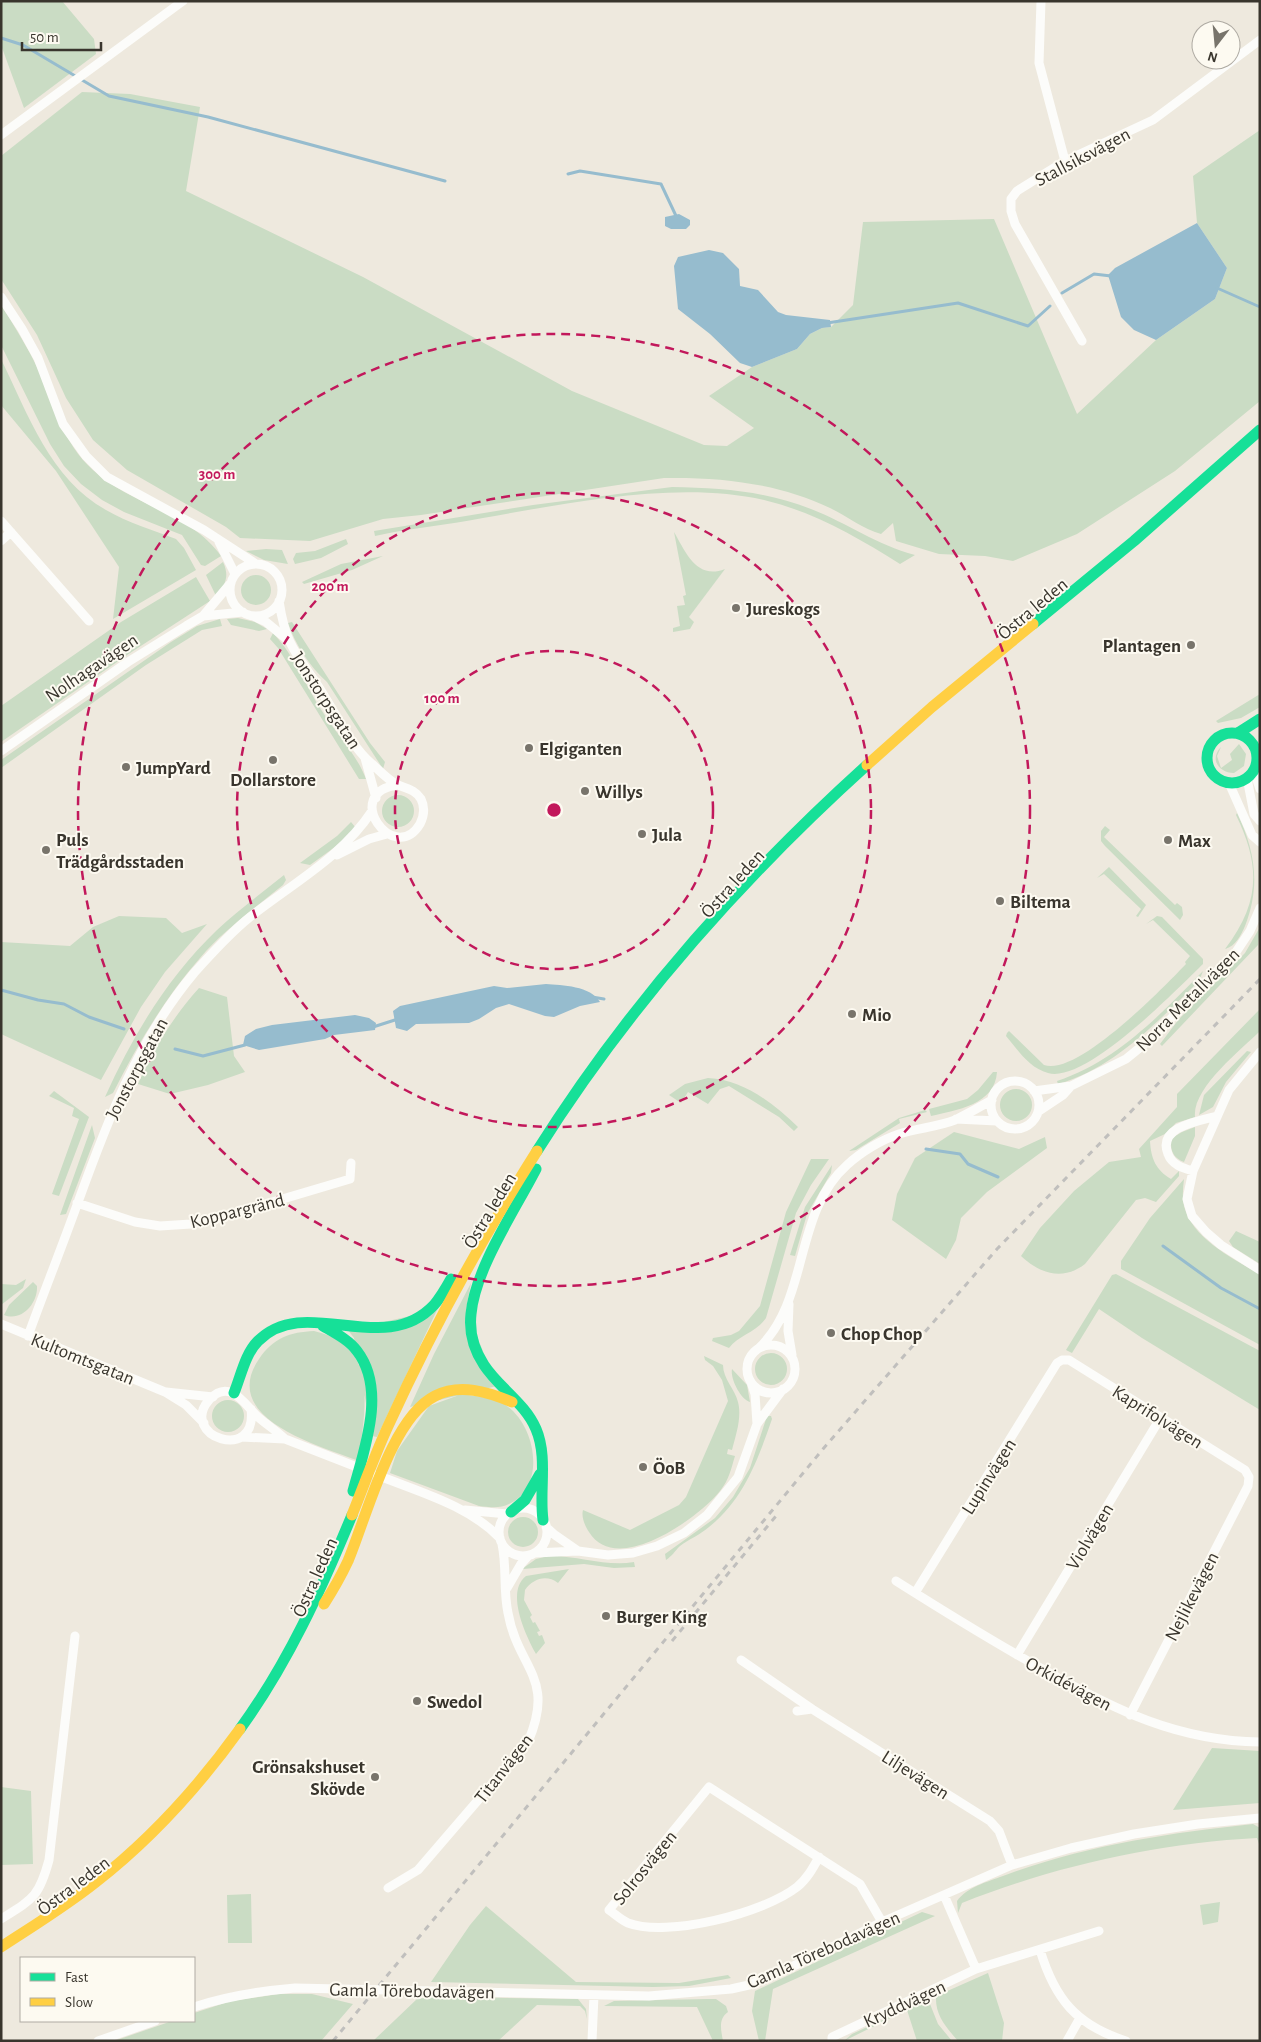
<svg xmlns="http://www.w3.org/2000/svg" width="1261" height="2042" font-family="'Alegreya Sans',sans-serif">
<rect width="100%" height="100%" fill="#eee9de"/>
<path fill="#cadcc4" d="M 1,1 L 62,1 L 94,39 L 96,54 L 24,108 L 1,45 Z
M 82,92 L 130,94 L 200,107 L 186,191 L 363,277 L 572,391 L 704,445 L 727,446 L 754,428 L 709,396 L 752,367 L 797,349 L 810,334 L 822,328 L 831,327 L 853,305 L 863,222 L 994,219 L 1077,414 L 1156,340 L 1215,299 L 1227,268 L 1197,223 L 1193,176 L 1260,130 L 1260,401 L 1175,471 L 1077,534 L 1013,561 L 985,556 L 939,554 L 896,541 L 893,523 L 881,534 C 863,529 847,516 830,508 C 777,483 721,477 664,478 L 421,515 L 383,519 L 310,541 L 240,538 L 226,527 L 127,470 L 93,440 L 66,398 L 37,335 L 1,279 L 1,156 Z
M 1,305 C 15,327 28,348 39,371 C 55,407 63,443 93,470 C 131,505 191,513 221,556 L 205,566 L 201,565 L 182,535 L 124,512 L 102,500 L 81,484 L 64,466 L 50,444 L 1,345 Z
M 1,359 C 28,414 50,479 106,510 C 128,523 153,530 176,539 L 184,548 L 196,570 L 113,619 L 119,567 L 56,471 L 1,405 Z
M 672,487 C 721,488 766,491 811,509 C 847,523 877,545 915,555 L 900,564 C 857,537 814,512 764,500 C 678,480 569,503 483,518 C 447,525 410,528 375,536 L 374,531 L 533,505 Z
M 674,532 C 686,553 697,580 725,569 L 689,617 L 694,622 L 690,629 L 673,632 L 673,628 L 680,626 L 677,606 L 685,605 L 683,596 L 686,595 Z
M 346,539 L 348,544 L 321,558 L 295,564 L 293,559 L 296,553 L 315,551 Z
M 266,549 L 282,550 L 288,564 L 264,560 L 246,551 Z
M 383,556 L 352,570 L 304,584 L 302,582 L 341,564 Z
M 223,562 C 230,577 225,585 216,596 L 206,575 Z
M241 590a15 15 0 1 1 30 0a15 15 0 1 1-30 0Z
M 196,577 L 210,601 L 130,653 L 1,742 L 1,706 L 121,622 Z
M 238,618 L 255,622 L 267,629 L 259,631 L 231,625 L 227,619 Z
M 220,619 L 222,626 L 202,630 L 146,665 L 1,768 L 1,760 L 171,642 L 197,626 Z
M 292,622 L 370,743 L 385,762 L 383,769 L 327,682 C 310,667 295,644 288,623 Z
M 273,633 C 295,656 305,685 322,711 C 337,735 356,753 366,779 L 359,779 L 278,648 L 270,639 Z
M 1260,694 L 1260,707 L 1241,718 L 1218,723 L 1216,721 Z
M 1239,744 L 1246,754 L 1244,766 L 1234,773 C 1219,773 1209,759 1221,747 L 1217,756 L 1221,768 L 1232,760 L 1230,754 Z
M382 811a16 16 0 1 1 32 0a16 16 0 1 1-32 0Z
M 1237,813 C 1255,850 1261,886 1245,926 C 1241,935 1236,946 1225,949 C 1260,903 1261,866 1236,815 Z
M 351,822 L 356,828 L 335,847 L 310,865 L 300,863 L 337,836 Z
M 1105,826 L 1110,830 L 1104,837 L 1175,905 L 1177,903 L 1182,907 L 1183,915 L 1180,920 L 1105,846 L 1101,841 L 1101,831 Z
M 1109,867 L 1146,905 L 1138,917 L 1136,916 L 1141,909 L 1104,874 L 1097,878 Z
M 284,875 L 286,880 L 283,885 C 255,908 224,930 200,958 C 164,999 138,1044 113,1093 L 105,1097 C 133,1035 167,978 217,930 C 238,910 262,893 284,875 Z
M 119,916 L 166,918 L 182,933 L 207,924 L 165,972 L 141,1007 L 101,1080 L 1,1034 L 1,942 L 70,946 L 93,927 Z
M 1157,916 L 1162,917 L 1203,959 L 1203,964 C 1177,989 1086,1084 1048,1073 C 1029,1068 1018,1050 1006,1036 L 1007,1033 L 1009,1031 L 1044,1065 C 1077,1077 1164,987 1186,964 L 1185,962 L 1190,956 L 1153,920 L 1146,924 Z
M 1260,927 L 1258,945 L 1162,1046 L 1160,1044 L 1179,1019 L 1245,953 Z
M 1203,971 L 1199,981 C 1158,1021 1115,1068 1058,1084 L 1057,1081 C 1117,1061 1160,1015 1203,971 Z
M 199,988 L 227,997 L 234,1056 L 245,1072 L 208,1085 L 170,1094 L 138,1084 C 154,1048 173,1017 199,988 Z
M 1260,1009 L 1260,1031 C 1241,1050 1192,1088 1195,1117 L 1176,1123 L 1165,1134 L 1150,1141 C 1151,1159 1156,1170 1171,1179 L 1179,1171 L 1179,1176 L 1156,1202 L 1145,1198 L 1136,1200 L 1085,1264 C 1063,1281 1040,1274 1021,1256 L 1040,1228 L 1074,1191 L 1109,1162 L 1141,1157 L 1139,1149 L 1177,1107 L 1177,1094 Z
M 1247,1051 L 1251,1052 L 1226,1082 L 1213,1107 L 1199,1115 L 1204,1095 Z
M 993,1072 L 997,1072 C 995,1105 956,1110 931,1116 L 929,1109 L 967,1099 L 978,1090 Z
M 708,1078 C 744,1080 773,1103 798,1127 L 794,1131 L 779,1117 L 729,1086 L 720,1089 L 708,1104 L 688,1092 L 681,1103 L 669,1095 L 685,1084 Z
M1000 1105a16 16 0 1 1 32 0a16 16 0 1 1-32 0Z
M 54,1091 L 89,1117 L 59,1196 L 52,1194 L 79,1119 L 72,1116 L 74,1108 L 49,1096 Z
M 925,1110 L 927,1112 L 899,1119 L 900,1123 L 856,1150 L 849,1151 L 899,1118 Z
M 92,1125 L 95,1138 L 66,1214 L 60,1215 Z
M 1195,1127 L 1195,1136 L 1184,1162 C 1173,1158 1169,1149 1172,1138 L 1182,1132 Z
M 954,1132 L 1019,1149 L 1045,1137 L 1047,1148 L 987,1192 L 961,1218 L 956,1240 L 946,1259 L 892,1220 L 897,1194 L 915,1158 Z
M 811,1159 L 829,1159 L 811,1185 L 796,1213 L 766,1318 C 756,1333 738,1335 729,1348 L 712,1341 L 713,1338 L 731,1335 L 739,1331 L 760,1306 L 786,1212 Z
M 832,1165 L 831,1173 L 807,1214 L 795,1256 L 790,1255 L 805,1207 Z
M 1184,1179 C 1183,1188 1182,1197 1184,1206 C 1192,1238 1233,1259 1260,1274 L 1260,1345 L 1121,1269 L 1121,1261 L 1150,1218 Z
M 1236,1231 L 1260,1242 L 1260,1264 L 1233,1247 L 1229,1241 Z
M 1116,1274 L 1260,1351 L 1260,1410 L 1142,1338 L 1099,1309 L 1072,1353 L 1066,1350 L 1112,1275 Z
M 26,1279 L 23,1288 L 1,1305 L 1,1284 L 16,1285 Z
M 33,1282 L 37,1286 C 38,1303 22,1322 4,1315 L 9,1305 Z
M 471,1283 L 466,1309 L 497,1386 L 410,1407 L 434,1354 Z
M 437,1310 L 377,1437 L 372,1436 L 354,1338 L 348,1330 Z
M 314,1331 C 381,1346 364,1410 359,1461 C 321,1446 218,1419 259,1359 C 273,1338 290,1332 314,1331 Z
M755 1369a16 16 0 1 1 32 0a16 16 0 1 1-32 0Z
M 704,1356 L 723,1365 C 723,1379 735,1389 738,1402 C 742,1417 736,1435 732,1450 L 728,1449 L 727,1454 L 735,1456 C 731,1469 729,1480 720,1491 C 699,1518 616,1577 589,1532 C 585,1526 581,1517 583,1510 L 630,1530 L 679,1505 L 686,1497 L 728,1401 L 722,1380 L 713,1366 L 705,1360 Z
M 732,1369 L 747,1385 L 750,1402 C 740,1399 730,1378 732,1369 Z
M 462,1394 C 474,1396 489,1397 500,1402 C 535,1418 549,1486 509,1504 C 500,1509 488,1507 479,1506 L 390,1473 L 397,1451 L 429,1406 Z
M212 1416a16 16 0 1 1 32 0a16 16 0 1 1-32 0Z
M 767,1416 L 771,1416 L 772,1419 C 758,1459 744,1499 709,1527 C 700,1535 689,1539 680,1546 C 675,1551 672,1556 666,1560 L 665,1554 L 715,1518 L 733,1497 L 750,1468 Z
M508 1532a15 15 0 1 1 30 0a15 15 0 1 1-30 0Z
M 548,1556 C 577,1555 606,1567 634,1562 L 635,1567 L 614,1568 L 584,1564 L 522,1569 L 536,1559 Z
M 569,1569 L 558,1583 C 546,1574 533,1579 525,1590 L 524,1600 L 532,1615 L 530,1617 L 533,1623 L 535,1622 L 540,1631 L 537,1632 L 539,1636 L 542,1635 L 545,1643 L 536,1654 C 526,1636 505,1592 526,1576 Z
M 1212,1748 L 1260,1751 L 1260,1803 L 1173,1810 Z
M 1,1787 L 31,1791 L 33,1864 L 1,1865 Z
M 1253,1824 L 1260,1828 L 1259,1844 L 1257,1838 C 1158,1843 1055,1866 962,1903 L 958,1913 L 957,1901 C 967,1887 987,1882 1003,1876 C 1083,1846 1168,1833 1253,1824 Z
M 251,1894 L 252,1943 L 228,1943 L 227,1895 Z
M 1220,1902 L 1218,1922 L 1203,1925 L 1200,1905 Z
M 486,1906 L 576,1982 L 679,1983 L 728,1975 L 731,1978 L 689,1986 L 653,1987 L 431,1982 L 470,1925 Z
M 922,1912 L 935,1916 L 773,1989 L 765,2041 L 759,2041 L 752,2011 L 755,1991 Z
M 988,1973 L 1004,2023 L 1002,2041 L 958,2041 C 946,2027 935,2015 936,1996 Z
M 279,1994 L 312,1994 L 353,2004 L 321,2041 L 114,2041 L 172,2021 L 194,2021 L 194,2013 L 231,2001 Z
M 430,1997 L 578,1999 L 586,2009 L 587,2019 L 585,2011 L 580,2006 L 537,2005 L 498,2041 L 373,2041 L 417,1999 Z
M 707,1999 L 716,1999 L 726,2006 L 728,2012 C 718,2019 721,2030 723,2041 L 713,2041 L 697,2007 L 604,2006 L 614,2001 Z
M 928,1999 L 938,2024 L 952,2041 L 917,2041 L 907,2010 L 844,2041 L 852,2034 Z"/>
<path fill="#96bcce" d="M 679,214 L 690,220 L 690,225 L 686,229 L 671,229 L 665,226 L 665,217 Z
M 1197,223 L 1227,268 L 1215,299 L 1156,340 L 1134,330 L 1121,317 L 1108,275 L 1115,268 Z
M 709,250 L 723,253 L 739,269 L 740,286 L 758,290 L 778,312 L 786,315 L 830,320 L 831,327 L 822,328 L 810,334 L 797,349 L 752,367 L 740,363 L 710,334 L 678,309 L 674,266 L 678,257 Z
M 546,984 C 562,985 591,986 600,1002 L 580,1006 L 554,1017 L 545,1016 L 509,1004 L 496,1008 L 479,1019 L 469,1023 L 416,1024 L 407,1031 L 396,1028 L 393,1011 L 400,1006 L 494,986 L 507,988 Z
M 355,1015 L 369,1018 L 376,1023 L 375,1030 L 334,1035 L 325,1039 L 259,1050 L 243,1045 L 245,1036 L 256,1029 L 272,1025 Z"/>
<g fill="none" stroke-linecap="round" stroke-linejoin="round">
<path stroke="#96bcce" stroke-width="3" d="M 1,38 L 23,45 L 109,96 L 208,117 L 445,181
M 568,174 L 580,171 L 661,184 L 677,218
M 1217,288 L 1260,307
M 1062,293 L 1094,274 L 1111,276
M 827,323 L 958,303 L 1028,326 L 1050,306
M 1,990 L 38,1000 L 64,1004 L 89,1017 L 124,1029
M 592,997 L 604,999
M 373,1027 L 398,1019
M 175,1049 L 203,1056 L 245,1045
M 926,1149 L 960,1154 L 968,1164 L 998,1177
M 1163,1246 L 1221,1288 L 1260,1309"/>
<path stroke="#fcfcfa" stroke-width="9" d="M 1041,1 L 1039,63 L 1065,161
M 1,135 L 183,1
M 1,297 L 22,329 L 38,358 L 63,424 L 86,456 L 107,477 L 204,530 L 256,564
M 1082,341 L 1015,224 L 1011,211 L 1011,199 L 1017,191 L 1065,161 L 1153,120 L 1260,40
M 1,521 L 89,621
M 1,541 L 11,532
M 219,542 L 235,574
M230 590a26 26 0 1 1 52 0a26 26 0 1 1-52 0Z
M 279,601 C 281,614 284,630 290,642 C 297,657 309,672 318,686 C 334,710 351,747 372,764 C 380,771 387,779 396,784 C 405,789 414,788 421,799 C 425,807 424,816 420,824 C 394,867 340,792 398,785
M 203,616 L 230,584
M 253,616 L 266,622 L 289,641
M 1,751 L 128,662 L 186,626 L 203,616 L 243,612
M 365,758 L 376,798
M 1254,771 L 1260,789
M 1247,778 L 1254,814 L 1260,821
M 1229,783 L 1252,835 L 1260,842
M 337,855 L 369,839 L 387,834
M 1260,1052 L 1229,1090 L 1193,1171 L 1187,1199 L 1192,1216 L 1206,1232 L 1221,1245 L 1260,1270
M991 1105a24 24 0 1 1 48 0a24 24 0 1 1-48 0Z
M 1034,1091 L 1071,1086
M 1039,1111 L 1063,1095 L 1071,1086 L 1126,1059 L 1153,1037 L 1236,952 L 1250,931 L 1260,908
M 956,1119 L 997,1121
M 1193,1171 C 1183,1168 1172,1165 1168,1154 C 1157,1127 1198,1121 1217,1116
M 77,1203 L 135,1222 L 160,1226 L 191,1224 L 215,1219 L 350,1179 L 351,1163
M 789,1304 L 788,1331 L 792,1355
M 1,1324 L 165,1392 L 186,1405 L 204,1423
M 28,1336 C 44,1292 61,1249 77,1205 C 107,1122 137,1041 194,973 C 211,954 230,933 250,917 C 293,883 342,857 372,811
M747 1369a24 24 0 1 1 48 0a24 24 0 1 1-48 0Z
M 759,1348 C 810,1299 793,1213 847,1165 C 861,1152 881,1140 899,1134 C 918,1128 937,1127 955,1120 C 967,1114 980,1107 992,1100
M 751,1382 L 755,1394 L 757,1424
M 166,1392 L 213,1397
M 251,1409 C 258,1464 178,1436 209,1400 C 230,1377 245,1405 258,1417 C 267,1425 277,1431 285,1439
M 241,1437 L 285,1439 L 362,1469
M 377,1475 C 419,1492 468,1505 500,1538
M499 1532a24 24 0 1 1 48 0a24 24 0 1 1-48 0Z
M 465,1510 L 507,1514
M 546,1527 L 555,1535 L 578,1551
M 535,1553 L 578,1551 L 608,1555 L 633,1553 L 657,1546 L 684,1533 L 707,1515 L 738,1477 L 757,1424 L 783,1389
M 896,1581 C 945,1612 995,1643 1046,1671 C 1115,1710 1178,1741 1260,1742
M 507,1588 L 521,1564 L 529,1555
M 915,1593 L 1057,1363 L 1062,1360 L 1069,1360 L 1245,1470 L 1249,1477 L 1248,1486 L 1130,1715
M 1017,1655 L 1161,1417
M 741,1660 L 812,1709
M 797,1711 L 812,1709 L 990,1821 L 999,1831 L 1012,1865
M 819,1857 C 813,1868 807,1879 797,1887 C 764,1913 667,1938 628,1923 C 621,1920 615,1914 609,1910 L 709,1787 L 860,1884 L 882,1922
M 388,1888 L 418,1870 L 528,1742 C 556,1677 518,1669 508,1613 C 503,1590 507,1567 502,1544
M 944,1895 L 976,1969
M 1,1919 C 33,1899 39,1897 49,1860 L 75,1636
M 1040,1950 C 1055,1999 1076,2025 1126,2041
M 194,2007 C 227,1996 260,1991 295,1988 L 649,1996 L 731,1989 L 749,1985 L 798,1964 L 882,1922 L 1012,1865 L 1071,1848 L 1134,1834 L 1198,1824 L 1260,1818
M 98,2041 L 155,2021
M 592,2041 L 594,1995
M 832,2041 L 832,2037 L 976,1969 L 1099,1931
M 1067,2041 L 1080,2018"/>
<path stroke="#16e098" stroke-width="11" d="M 1033,624 L 1134,541 L 1260,430
M1207 758a25 25 0 1 1 50 0a25 25 0 1 1-50 0Z
M 1238,733 L 1260,719
M 537,1151 C 627,1008 742,878 867,765
M 536,1169 C 515,1210 475,1269 471,1314 C 469,1332 474,1350 484,1365 C 499,1388 525,1403 536,1429 C 548,1457 539,1491 543,1520
M 323,1326 C 335,1333 349,1340 357,1351 C 387,1390 364,1450 353,1491
M 234,1393 C 241,1376 245,1354 258,1341 C 306,1293 383,1359 434,1305 C 441,1297 446,1288 451,1279
M 511,1512 L 525,1500 L 540,1474
M 240,1729 C 288,1663 321,1590 352,1515"/>
<path stroke="#ffcf43" stroke-width="11" d="M 867,765 L 932,707 L 1033,624
M 352,1515 C 364,1485 375,1454 389,1424 C 432,1330 482,1238 537,1151
M 324,1604 C 333,1590 341,1576 348,1561 C 367,1516 391,1418 435,1396 C 460,1383 488,1392 512,1402
M 1,1947 C 33,1926 66,1906 96,1882 C 151,1839 199,1786 240,1729"/>
<path stroke="#c0bfbd" stroke-width="3" stroke-dasharray="6 6" stroke-linecap="butt" d="M 672,1641 L 776,1516
M 333,2041 L 823,1449 L 997,1249 L 1260,979"/>
</g>
<g fill="none" stroke="#c2185b" stroke-width="2.5" stroke-dasharray="9 6">
<circle cx="554" cy="810" r="159"/>
<circle cx="554" cy="810" r="317"/>
<circle cx="554" cy="810" r="476"/>
</g>
<g fill="#78746b" stroke="#fdfaf1" stroke-width="2">
<circle cx="736" cy="608" r="5"/>
<circle cx="1191" cy="645" r="5"/>
<circle cx="529" cy="748" r="5"/>
<circle cx="273" cy="760" r="5"/>
<circle cx="126" cy="767" r="5"/>
<circle cx="585" cy="791" r="5"/>
<circle cx="642" cy="834" r="5"/>
<circle cx="1168" cy="840" r="5"/>
<circle cx="46" cy="850" r="5"/>
<circle cx="1000" cy="901" r="5"/>
<circle cx="852" cy="1014" r="5"/>
<circle cx="831" cy="1333" r="5"/>
<circle cx="643" cy="1467" r="5"/>
<circle cx="606" cy="1616" r="5"/>
<circle cx="417" cy="1701" r="5"/>
<circle cx="375" cy="1777" r="5"/>
</g>
<g text-anchor="middle" stroke-width="4" stroke-linejoin="round" paint-order="stroke">
<g font-size="19" fill="#39352d" stroke="#fdfaf1">
<text transform="translate(1082 156) rotate(-28)" y="7">Stallsiksvägen</text>
<text transform="translate(1032 608) rotate(-40)" y="7">Östra leden</text>
<text transform="translate(91 667) rotate(-34)" y="7">Nolhagavägen</text>
<text transform="translate(327 700) rotate(57)" y="7">Jonstorpsgatan</text>
<text transform="translate(732 883) rotate(-48)" y="7">Östra leden</text>
<text transform="translate(1187 999) rotate(-45)" y="7">Norra Metallvägen</text>
<text transform="translate(136 1068) rotate(-62)" y="7">Jonstorpsgatan</text>
<text transform="translate(237 1210) rotate(-14)" y="7">Koppargränd</text>
<text transform="translate(489 1210) rotate(-59)" y="7">Östra leden</text>
<text transform="translate(83 1358) rotate(22)" y="7">Kultomtsgatan</text>
<text transform="translate(1158 1416) rotate(32)" y="7">Kaprifolvägen</text>
<text transform="translate(988 1476) rotate(-58)" y="7">Lupinvägen</text>
<text transform="translate(1089 1536) rotate(-59)" y="7">Violvägen</text>
<text transform="translate(314 1577) rotate(-66)" y="7">Östra leden</text>
<text transform="translate(1191 1596) rotate(-63)" y="7">Nejlikevägen</text>
<text transform="translate(1069 1683) rotate(28)" y="7">Orkidévägen</text>
<text transform="translate(503 1768) rotate(-52)" y="7">Titanvägen</text>
<text transform="translate(916 1774) rotate(32)" y="7">Liljevägen</text>
<text transform="translate(644 1867) rotate(-51)" y="7">Solrosvägen</text>
<text transform="translate(73 1885) rotate(-37)" y="7">Östra leden</text>
<text transform="translate(823 1949) rotate(-24)" y="7">Gamla Törebodavägen</text>
<text transform="translate(412 1990) rotate(1)" y="7">Gamla Törebodavägen</text>
<text transform="translate(904 2003) rotate(-25)" y="7">Kryddvägen</text>
</g>
<g font-size="19" font-weight="bold" fill="#39352d" stroke="#fdfaf1" text-anchor="start">
<text x="746" y="615">Jureskogs</text>
<text x="1181" y="652" text-anchor="end">Plantagen</text>
<text x="539" y="755">Elgiganten</text>
<text x="136" y="774">JumpYard</text>
<text x="273" y="786" text-anchor="middle">Dollarstore</text>
<text x="595" y="798">Willys</text>
<text x="652" y="841">Jula</text>
<text x="56" y="846">Puls<tspan x="56" dy="22">Trädgårdsstaden</tspan></text>
<text x="1178" y="847">Max</text>
<text x="1010" y="908">Biltema</text>
<text x="862" y="1021">Mio</text>
<text x="841" y="1340">Chop Chop</text>
<text x="653" y="1474">ÖoB</text>
<text x="616" y="1623">Burger King</text>
<text x="427" y="1708">Swedol</text>
<text x="365" y="1773" text-anchor="end">Grönsakshuset<tspan x="365" dy="22">Skövde</tspan></text>
</g>
</g>
<circle cx="554" cy="810" r="8" fill="#c2185b" stroke="#fdfaf1" stroke-width="2.5"/>
<g font-size="15" text-anchor="middle" font-weight="bold" fill="#c2185b" stroke="#fdfaf1" stroke-width="4" stroke-linejoin="round" paint-order="stroke">
<text x="217" y="479">300 m</text>
<text x="330" y="591">200 m</text>
<text x="442" y="703">100 m</text>
</g>
<rect width="1261" height="2042" fill="none" stroke="#39352d" stroke-width="5"/>
<rect x="20" y="1957" width="175" height="65" fill="#fdfaf1" stroke="#afaba3"/>
<rect x="30" y="1973" width="25" height="8" fill="#16e098" stroke="#afaba3"/>
<text x="65" y="1982" font-size="15" fill="#39352d">Fast</text>
<rect x="30" y="1998" width="25" height="8" fill="#ffcf43" stroke="#afaba3"/>
<text x="65" y="2007" font-size="15" fill="#39352d">Slow</text>
<g transform="translate(1216 45) rotate(196)"><circle r="24" fill="#fdfaf1" stroke="#afaba3"/>
<path d="M0-4L9 19L0 12L-9 19Z" fill="#78746b"/>
<text y="-8" font-size="14" font-weight="bold" text-anchor="middle" fill="#39352d">N</text>
</g>
<path d="M22 42v8h79v-8" fill="none" stroke="#39352d" stroke-width="2.5"/>
<text x="30" y="42" font-size="15" fill="#39352d" stroke="#fdfaf1" stroke-width="4" paint-order="stroke">50 m</text>
</svg>
